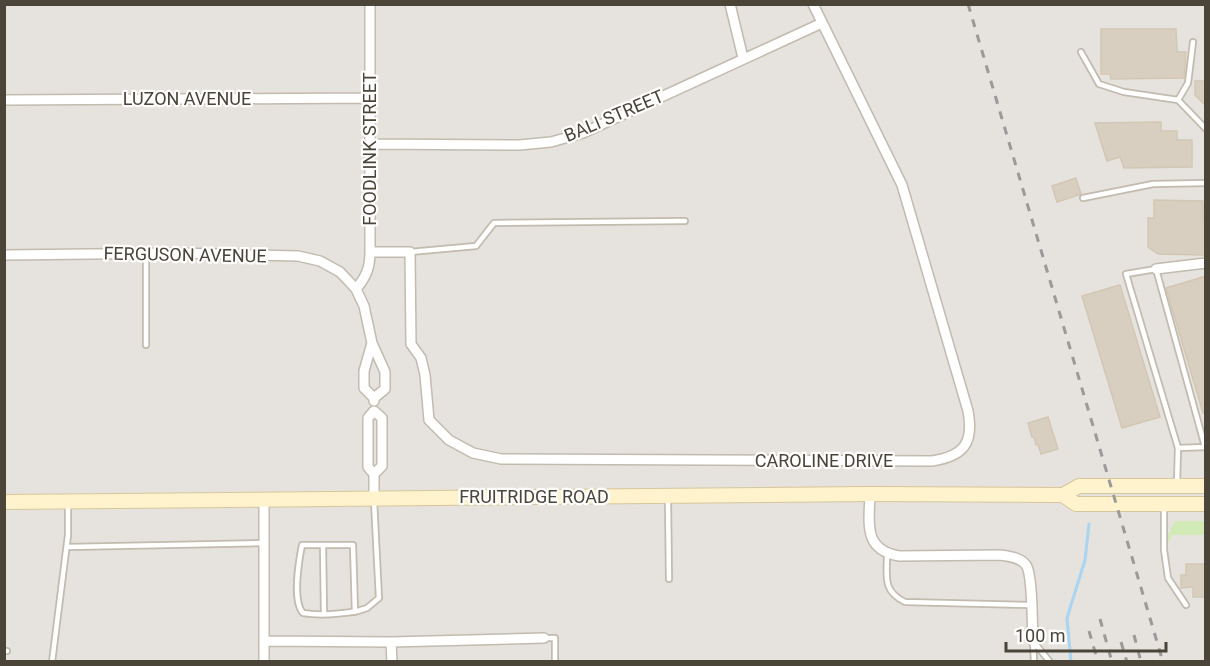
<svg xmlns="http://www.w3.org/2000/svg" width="1210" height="666" font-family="Roboto,sans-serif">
<rect width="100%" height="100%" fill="#f6f3ec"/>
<path fill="#e6e2dd" d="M 5,5 L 1205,5 L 1205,661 L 5,661 Z"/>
<path fill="#d2eab5" d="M 1175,521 L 1205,521 L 1205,535 L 1172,535 L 1169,542 L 1165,541 Z"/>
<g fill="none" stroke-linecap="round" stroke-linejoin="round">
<path stroke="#a9d4f2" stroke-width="3" d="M 1071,662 L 1067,618 L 1085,560 L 1089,524"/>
</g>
<path fill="#d8cfc1" stroke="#d3c7b4" stroke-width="1.5" d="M 1101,29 L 1176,29 L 1177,52 L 1186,52 L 1184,78 L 1111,79 L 1110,74 L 1101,74 Z
M 1195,81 L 1206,81 L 1206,106 L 1195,95 Z
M 1161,122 L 1161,131 L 1177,131 L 1177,140 L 1192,140 L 1192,167 L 1124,168 L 1120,157 L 1107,161 L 1095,123 Z
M 1076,178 L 1081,194 L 1057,202 L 1052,186 Z
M 1154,200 L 1203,201 L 1203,220 L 1206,220 L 1206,255 L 1158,254 L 1148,247 L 1148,218 L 1154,218 Z
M 1206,276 L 1206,412 L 1203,413 L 1166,288 Z
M 1120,285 L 1160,417 L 1122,428 L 1082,296 Z
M 1048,417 L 1058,449 L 1041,454 L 1038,444 L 1036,445 L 1034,437 L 1032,437 L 1028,423 Z
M 1186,564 L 1206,564 L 1206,597 L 1193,597 L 1193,587 L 1181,588 L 1181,575 L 1186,575 Z"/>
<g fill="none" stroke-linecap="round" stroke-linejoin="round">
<defs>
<path id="lane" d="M 1081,52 L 1099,84 L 1124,92 L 1178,100 L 1206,129
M 1178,100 L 1188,83 L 1193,42
M 1083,198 L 1153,184 L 1206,183
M 410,252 L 476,246 L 494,223 L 685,221
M 146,254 L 146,345
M 1178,448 L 1126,274 L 1156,269 L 1205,447
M 1177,484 L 1178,448 L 1206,447
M 668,499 L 669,579
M 1164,507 L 1164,550 L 1168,578 L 1186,605
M 323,545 L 324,614
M 67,547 L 264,543
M 887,554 C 887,576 882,591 905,602 L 1031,605
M 355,612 L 353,545 L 302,545 C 299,560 292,601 303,613 C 321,616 340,614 358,611 L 367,608 L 379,598 L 374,501
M 544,638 L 555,638 L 555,662
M 4,651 L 7,651
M 52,662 L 68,535 L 68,504
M 1034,662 L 1033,641 L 1050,662"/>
<path id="street" d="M 730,4 L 743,58
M 4,100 L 370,98
M 370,144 L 519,145 L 551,142 L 583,133 L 822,23
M 370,252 L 410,252 L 411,344 L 421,358 L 425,375 L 429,420 L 449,440 L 473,453 L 501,459 L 932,461 C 964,456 974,443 968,411 L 902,185 L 813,4
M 4,255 L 178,253 L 298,256 L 320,261 L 340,272 L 356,289 L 364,306 L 372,343 L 385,372 L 385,389 L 374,398
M 1156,269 L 1206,263
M 356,289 C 366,277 370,268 370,252 L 370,4
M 372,343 L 364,371 L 364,388 L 374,398 L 374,401
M 374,411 L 382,418 L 382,466 L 374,474 L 374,498
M 374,474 L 368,467 L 368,418 L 374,411
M 870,494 C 869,523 863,550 899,556 L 1000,555 C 1008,556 1020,557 1026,565 C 1033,575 1032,626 1033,641
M 264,499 L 264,662
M 264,641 L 391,642 L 544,638
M 391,642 L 392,662"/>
<path id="secondary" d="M 1063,495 L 1076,504 L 1206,504
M 4,502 L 870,494 L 1063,495 L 1079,486 L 1206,486"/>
</defs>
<use href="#lane" stroke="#c2bbae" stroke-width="8"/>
<use href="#street" stroke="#c2bbae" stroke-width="12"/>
<use href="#secondary" stroke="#d6c79b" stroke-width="16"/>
<use href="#lane" stroke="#fff" stroke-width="4.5"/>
<use href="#street" stroke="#fff" stroke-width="9"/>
<use href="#secondary" stroke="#fff3cd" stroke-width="14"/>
<path stroke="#9a9a9a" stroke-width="3" stroke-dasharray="8 8" stroke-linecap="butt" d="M 968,4 L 1163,662
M 1100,619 L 1112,662
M 1089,631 L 1098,662
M 1134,635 L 1141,662
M 1121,642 L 1127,662"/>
</g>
<g text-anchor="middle" stroke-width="4.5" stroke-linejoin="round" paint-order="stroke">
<g font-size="18" fill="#4b4439" stroke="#fff">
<text x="187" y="105">LUZON AVENUE</text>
<text transform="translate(614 116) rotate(-23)" y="6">BALI STREET</text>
<text transform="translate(370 149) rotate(-90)" y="6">FOODLINK STREET</text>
<text transform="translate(185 255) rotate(1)" y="6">FERGUSON AVENUE</text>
<text x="824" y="467">CAROLINE DRIVE</text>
<text x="534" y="503">FRUITRIDGE ROAD</text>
</g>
</g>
<rect width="1210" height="666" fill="none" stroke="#4b4439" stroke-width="12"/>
<path d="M1006 642v9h160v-9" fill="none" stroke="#4b4439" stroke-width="3"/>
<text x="1015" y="642" font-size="18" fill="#4b4439" stroke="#ffffff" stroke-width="4.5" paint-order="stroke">100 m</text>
</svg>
